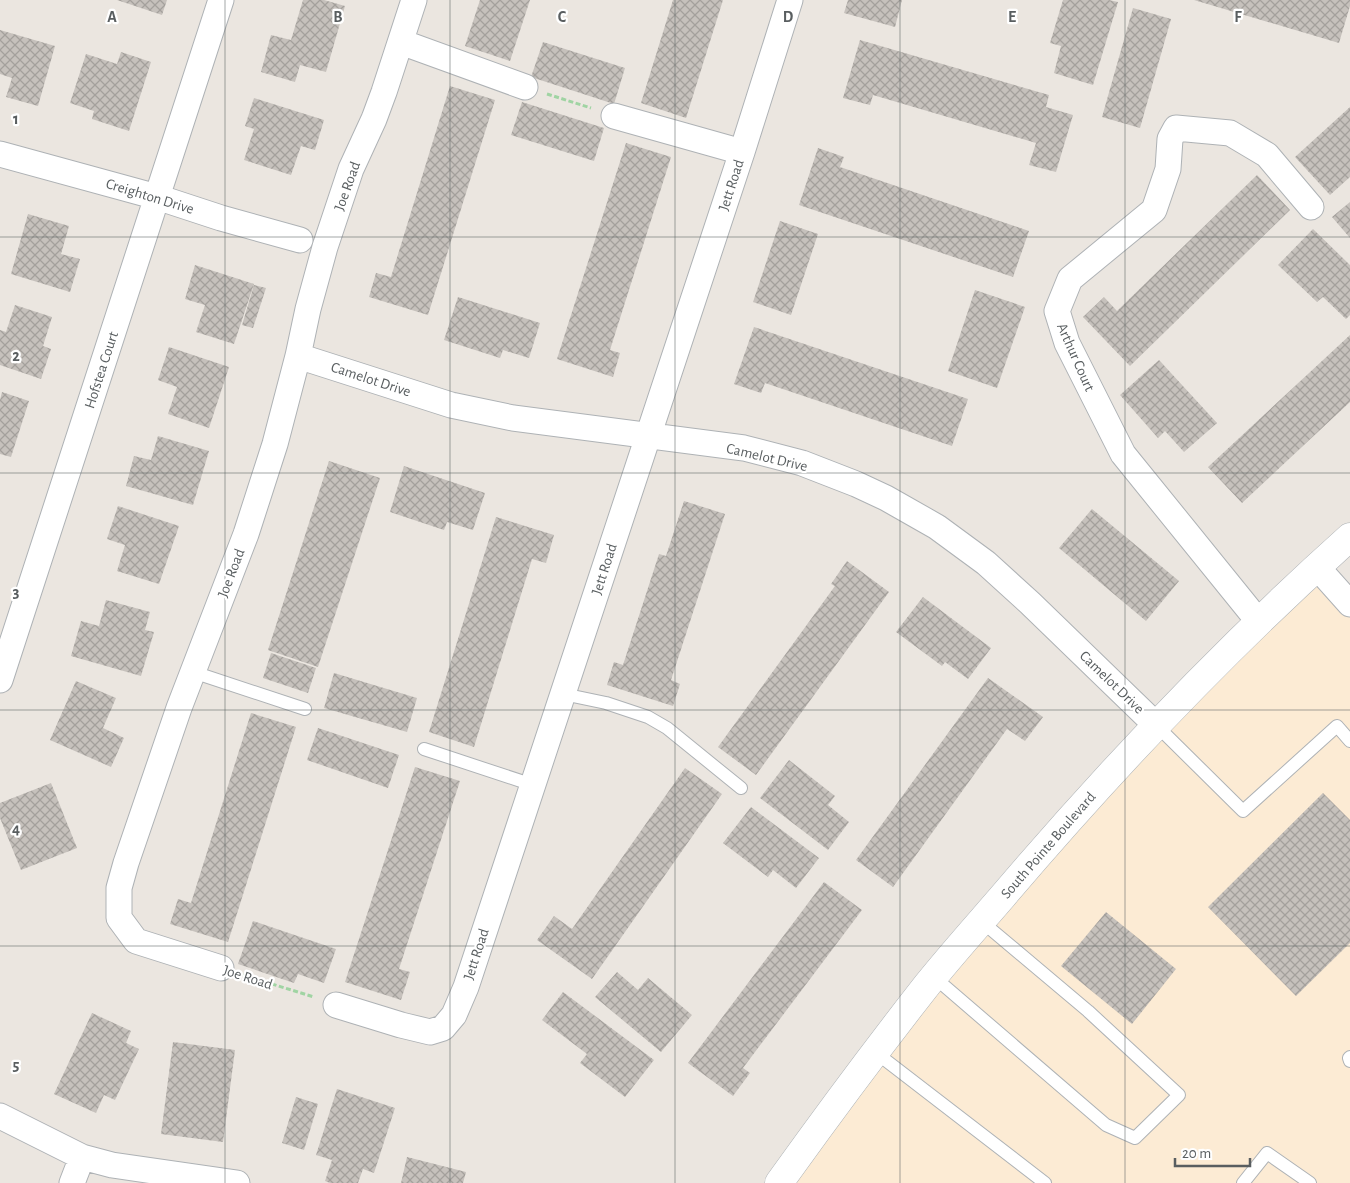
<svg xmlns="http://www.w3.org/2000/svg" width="1350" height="1183" font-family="'Alegreya Sans',sans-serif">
<defs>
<pattern id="building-cross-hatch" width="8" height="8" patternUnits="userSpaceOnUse" patternTransform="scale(1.25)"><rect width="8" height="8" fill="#c6c1bc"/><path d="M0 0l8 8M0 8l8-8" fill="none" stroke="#a4a09c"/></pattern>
</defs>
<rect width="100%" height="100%" fill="#ebe6e0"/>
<path fill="#fcebd4" d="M 1327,576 L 1350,601 L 1350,1183 L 795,1183 L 837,1124 L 938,993 L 1058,851 L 1165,735 L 1280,620 Z"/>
<path fill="url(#building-cross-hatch)" d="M 117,0 L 167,0 L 162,15 Z
M 303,0 L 324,0 L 345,6 L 326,72 L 300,65 L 295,82 L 261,72 L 271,35 L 291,40 Z
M 480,0 L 530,0 L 510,61 L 465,46 Z
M 673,0 L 723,0 L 686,118 L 641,103 Z
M 848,0 L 902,0 L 895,27 L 844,13 Z
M 1063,0 L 1109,0 L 1118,2 L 1093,85 L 1054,73 L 1061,46 L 1050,43 Z
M 1194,0 L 1350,0 L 1350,6 L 1339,43 Z
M 1133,8 L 1171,19 L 1140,128 L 1102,117 Z
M 0,30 L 55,46 L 38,106 L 6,97 L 12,78 L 0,74 Z
M 860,40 L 1049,95 L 1046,107 L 1073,115 L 1056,172 L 1029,165 L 1036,143 L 873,95 L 870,105 L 843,98 Z
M 543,42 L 625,68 L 614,104 L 531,77 Z
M 121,52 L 151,62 L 129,131 L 92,119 L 94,111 L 70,103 L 86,54 L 117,64 Z
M 450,86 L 495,100 L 428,315 L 369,297 L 376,273 L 391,277 Z
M 254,98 L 324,120 L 315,150 L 301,146 L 291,175 L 244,160 L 254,129 L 245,126 Z
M 522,102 L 604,128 L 594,161 L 511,135 Z
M 1350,107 L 1350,177 L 1330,195 L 1295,157 Z
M 626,143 L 671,157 L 610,350 L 620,353 L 613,377 L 557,359 Z
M 818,148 L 844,157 L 840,167 L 1029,231 L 1013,277 L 799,205 Z
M 1257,175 L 1290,210 L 1130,366 L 1083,317 L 1104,297 L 1117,311 Z
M 1350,202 L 1350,238 L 1332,217 Z
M 28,214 L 69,226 L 61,254 L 80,259 L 70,292 L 11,274 Z
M 780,221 L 818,234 L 791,315 L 753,302 Z
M 1313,229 L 1350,265 L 1350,315 L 1346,319 L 1323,297 L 1317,302 L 1278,265 Z
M 195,265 L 254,284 L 234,344 L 196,332 L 205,305 L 185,299 Z
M 254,285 L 266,288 L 253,328 L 242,325 Z
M 975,290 L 1025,307 L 997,388 L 948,371 Z
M 458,297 L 540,323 L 529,358 L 503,350 L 500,358 L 444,340 Z
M 15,305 L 52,317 L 43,346 L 51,349 L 41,379 L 0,365 L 0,330 L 6,332 Z
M 754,327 L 968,399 L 952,446 L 765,383 L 761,393 L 734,384 Z
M 1350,335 L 1350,402 L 1242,503 L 1208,467 Z
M 169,347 L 229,367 L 209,428 L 168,414 L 177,387 L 158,380 Z
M 1159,360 L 1217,423 L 1184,452 L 1165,431 L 1158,438 L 1120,395 Z
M 2,392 L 29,401 L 11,457 L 0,454 L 0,400 Z
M 158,436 L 209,451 L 193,505 L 126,486 L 134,456 L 151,460 Z
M 329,461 L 380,478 L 318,667 L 268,650 Z
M 404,466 L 485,493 L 473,530 L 447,522 L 444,530 L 390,512 Z
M 684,501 L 725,514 L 671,680 L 680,684 L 673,706 L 607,685 L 614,662 L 623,665 L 659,554 L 666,556 Z
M 118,506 L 179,526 L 159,584 L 117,571 L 125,545 L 107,539 Z
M 1092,509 L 1179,581 L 1146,621 L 1059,548 Z
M 496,517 L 554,535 L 546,563 L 532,559 L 474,747 L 429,732 Z
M 847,561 L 889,592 L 756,775 L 718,747 L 835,586 L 831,584 Z
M 923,597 L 991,648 L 968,679 L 945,662 L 942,666 L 896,632 Z
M 106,600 L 150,612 L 145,630 L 154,632 L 141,676 L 71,656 L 81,621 L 99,626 Z
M 271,653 L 316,668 L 308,693 L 263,678 Z
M 334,673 L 417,698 L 407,732 L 324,708 Z
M 988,678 L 1043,717 L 1025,741 L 1007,729 L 893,887 L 856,860 Z
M 76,681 L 116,698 L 103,728 L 124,738 L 111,767 L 50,740 Z
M 251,713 L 296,727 L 228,942 L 170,924 L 178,899 L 191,903 Z
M 318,728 L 399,755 L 388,788 L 307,760 Z
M 789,760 L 835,796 L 828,805 L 849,822 L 828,850 L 760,798 Z
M 415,767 L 460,781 L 399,969 L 410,972 L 401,1000 L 345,982 Z
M 685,768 L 722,794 L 592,979 L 537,940 L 554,916 L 572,929 Z
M 51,783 L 77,848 L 21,870 L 0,818 L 0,803 Z
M 1323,793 L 1350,820 L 1350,943 L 1296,996 L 1208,907 Z
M 751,807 L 819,858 L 796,888 L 773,870 L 768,877 L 723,843 Z
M 824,882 L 862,910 L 743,1068 L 750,1073 L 733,1096 L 688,1063 Z
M 1106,912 L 1176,969 L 1132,1024 L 1061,966 Z
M 253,921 L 336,949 L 324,983 L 298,974 L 294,983 L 238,964 Z
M 617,972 L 638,990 L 648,978 L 692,1015 L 661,1052 L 595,997 Z
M 563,992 L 654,1060 L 625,1097 L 580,1063 L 587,1054 L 542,1020 Z
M 92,1013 L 131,1031 L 126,1043 L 139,1049 L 115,1100 L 104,1095 L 96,1113 L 54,1094 Z
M 173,1042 L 235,1050 L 223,1142 L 161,1134 Z
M 337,1089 L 395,1108 L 374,1173 L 363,1169 L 358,1183 L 330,1183 L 325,1181 L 332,1160 L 316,1155 Z
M 296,1097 L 318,1104 L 304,1150 L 282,1143 Z
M 407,1157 L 466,1172 L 463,1183 L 401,1183 Z"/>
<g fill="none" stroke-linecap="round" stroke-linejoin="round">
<defs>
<path id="lane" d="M 193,672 L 305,709
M 563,694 L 606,703 L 648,717 L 667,728 L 741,788
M 1156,725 L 1243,811 L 1337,726 L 1350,741
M 424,749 L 533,785
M 934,977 L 1106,1125 L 1135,1138 L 1179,1095 L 1088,1011 L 981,921
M 875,1052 L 1045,1183
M 1350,1057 L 1349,1058 L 1350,1061
M 1243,1183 L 1267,1153 L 1310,1183"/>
<path id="street" d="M 401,42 L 525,87
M 614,116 L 742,152
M 0,154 L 157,197 L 221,218 L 300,240
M 298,356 L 451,405 L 513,418 L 744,448 L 802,463 L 856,484 L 886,498 L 937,527 L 986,563 L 1030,603 L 1156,725
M 1317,567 L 1350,604
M 1259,622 L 1123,454 L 1067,343 L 1057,311 L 1070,279 L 1154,210 L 1168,169 L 1170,139 L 1176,128 L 1230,133 L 1267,155 L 1311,207
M 0,680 L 221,0
M 221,968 L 136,941 L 119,918 L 119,888 L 126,863 L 179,708 L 246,534 L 275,444 L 298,356 L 308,309 L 325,247 L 351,169 L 374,119 L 384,92 L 414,0
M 336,1005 L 401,1025 L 430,1032 L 443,1028 L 454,1015 L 466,987 L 742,152 L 790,0
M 0,1116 L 82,1157 L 112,1165 L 237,1183
M 72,1183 L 82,1157"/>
<path id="secondary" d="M 779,1183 C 827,1116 876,1050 927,985 C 951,955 978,925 1003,896 C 1111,769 1226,648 1350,537"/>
</defs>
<use href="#lane" stroke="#aeb2b5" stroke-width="14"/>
<use href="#street" stroke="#aeb2b5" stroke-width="27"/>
<use href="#secondary" stroke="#adb2b5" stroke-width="29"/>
<path stroke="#a0d4a3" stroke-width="3" stroke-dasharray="5 2.5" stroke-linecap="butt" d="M 547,94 L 591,108
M 243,975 L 314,997"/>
<use href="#lane" stroke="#fff" stroke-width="12"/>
<use href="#street" stroke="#fff" stroke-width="25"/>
<use href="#secondary" stroke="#fff" stroke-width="28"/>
</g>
<path fill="none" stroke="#595e60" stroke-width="1" stroke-opacity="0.55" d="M 225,0 L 225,1183M 450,0 L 450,1183M 675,0 L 675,1183M 900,0 L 900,1183M 1125,0 L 1125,1183M 0,237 L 1350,237M 0,473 L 1350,473M 0,710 L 1350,710M 0,946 L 1350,946"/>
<g text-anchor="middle" stroke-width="4.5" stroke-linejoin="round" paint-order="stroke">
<g font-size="15" fill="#595e60" stroke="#fff">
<text transform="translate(731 185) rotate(-72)" y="5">Jett Road</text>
<text transform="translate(347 186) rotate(-70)" y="5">Joe Road</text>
<text transform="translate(150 196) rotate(17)" y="5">Creighton Drive</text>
<text transform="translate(1076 357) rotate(66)" y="5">Arthur Court</text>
<text transform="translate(101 370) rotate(-72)" y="5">Hofstea Court</text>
<text transform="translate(371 379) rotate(18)" y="5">Camelot Drive</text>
<text transform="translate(767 457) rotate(13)" y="5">Camelot Drive</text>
<text transform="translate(604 569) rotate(-72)" y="5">Jett Road</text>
<text transform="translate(231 573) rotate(-69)" y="5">Joe Road</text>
<text transform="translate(1112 682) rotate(44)" y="5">Camelot Drive</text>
<text transform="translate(1048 845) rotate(-49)" y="5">South Pointe Boulevard</text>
<text transform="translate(476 954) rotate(-72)" y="5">Jett Road</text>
<text transform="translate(248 977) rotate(18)" y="5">Joe Road</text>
</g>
</g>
<g font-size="16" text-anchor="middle" font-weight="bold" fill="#595e60" stroke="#fff" stroke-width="4.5" stroke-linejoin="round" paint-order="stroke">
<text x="112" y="22">A</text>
<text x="338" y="22">B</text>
<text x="562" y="22">C</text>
<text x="788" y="22">D</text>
<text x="1012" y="22">E</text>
<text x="1238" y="22">F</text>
<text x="16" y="124">1</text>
<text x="16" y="361">2</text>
<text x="16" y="597">3</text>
<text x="16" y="834">4</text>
<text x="16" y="1070">5</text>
</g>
<path d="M1175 1158v8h75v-8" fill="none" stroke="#595e60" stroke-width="2.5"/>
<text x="1182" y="1158" font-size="15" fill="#595e60" stroke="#ffffff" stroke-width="4" paint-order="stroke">20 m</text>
</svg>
